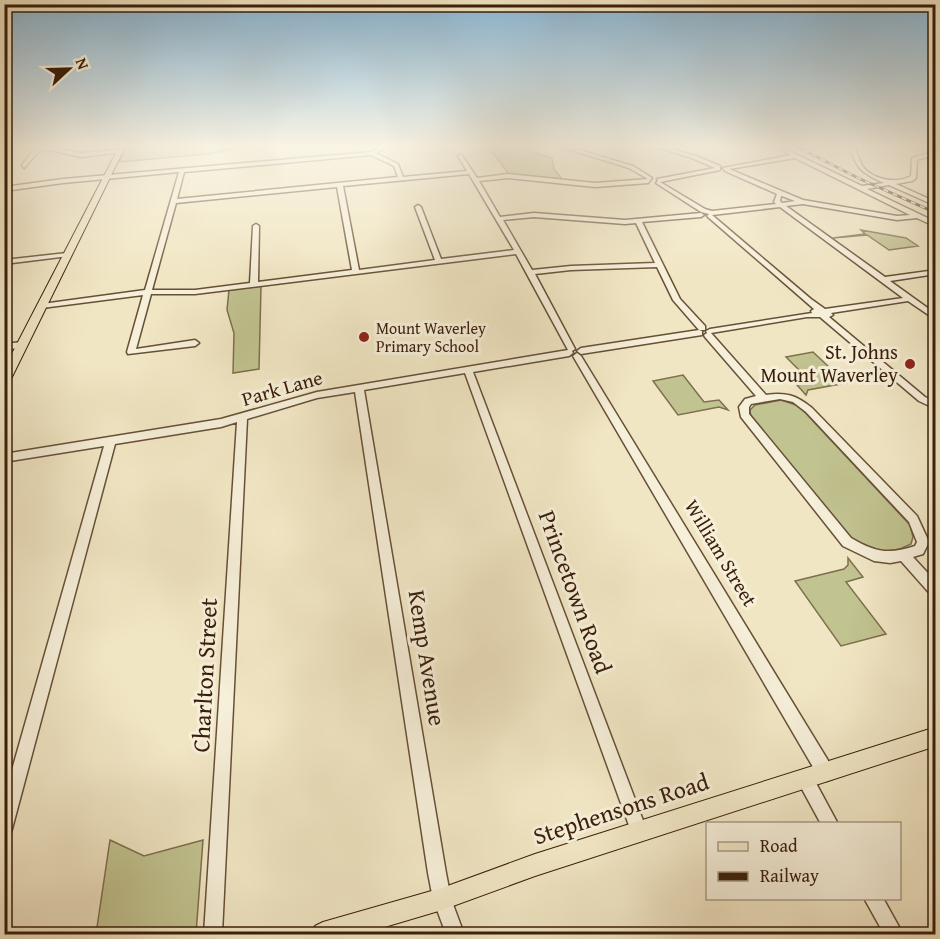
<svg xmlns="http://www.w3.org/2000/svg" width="940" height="939" font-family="'Gentium Book Plus',serif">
<rect width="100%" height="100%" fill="#f1e6c4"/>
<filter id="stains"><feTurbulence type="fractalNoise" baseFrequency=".00333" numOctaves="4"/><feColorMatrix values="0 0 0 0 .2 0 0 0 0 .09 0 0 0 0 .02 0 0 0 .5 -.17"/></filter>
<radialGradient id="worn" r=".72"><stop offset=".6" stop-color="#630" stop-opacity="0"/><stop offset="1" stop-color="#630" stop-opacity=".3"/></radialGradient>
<path fill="#c1c390" stroke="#7d704d" stroke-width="1.5" d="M 127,145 L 195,147 L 205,145 L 251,145 L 209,154 L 119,162 Z
M 487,145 L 508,145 L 552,158 L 554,169 L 562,179 L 509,174 Z
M 861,230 L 906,238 L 918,246 L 889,250 L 867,235 L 833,238 L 865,234 Z
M 261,286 L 259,369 L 233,373 L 234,333 L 227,310 L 229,290 Z
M 813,352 L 846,383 L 808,390 L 806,395 L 797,385 L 811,382 L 786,357 Z
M 683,375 L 704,402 L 719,400 L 728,410 L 719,407 L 678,415 L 653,381 Z
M 781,400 L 799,406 L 910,525 L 913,537 L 911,544 L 900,549 L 882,552 L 852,542 L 751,418 L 750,410 L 755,405 Z
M 848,558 L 863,577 L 846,582 L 886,634 L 841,646 L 795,581 L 844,569 L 848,565 Z
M 110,840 L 144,856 L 203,840 L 196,934 L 96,934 Z"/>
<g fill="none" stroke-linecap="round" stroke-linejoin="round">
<defs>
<path id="minor" d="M 28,145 L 36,145 L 81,153 L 119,150 L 122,152 L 81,157 L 45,149 L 37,153 L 24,168 L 22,165 L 33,151 L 39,148 Z
M 384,145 L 390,145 L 376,153 L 398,164 L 403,177 L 467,171 L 458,156 L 461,154 L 477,178 L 508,174 L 595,183 L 648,179 L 629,168 L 555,145 L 562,145 L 633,166 L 652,178 L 648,183 L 595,187 L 508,178 L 479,181 L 500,217 L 534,213 L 625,220 L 701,213 L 704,215 L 701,217 L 642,222 L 680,299 L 705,326 L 705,330 L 699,330 L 673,300 L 657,267 L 571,270 L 535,274 L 575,349 L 572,351 L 573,353 L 569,356 L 473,372 L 647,831 L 645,837 L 639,839 L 633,837 L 631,831 L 465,373 L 364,390 L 446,873 L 451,899 L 464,934 L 446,934 L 433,899 L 428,873 L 355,392 L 317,398 L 247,419 L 222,934 L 204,934 L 237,422 L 221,427 L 115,444 L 12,829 L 10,835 L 4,837 L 4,798 L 104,446 L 4,462 L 4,454 L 221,419 L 317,392 L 568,350 L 516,254 L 195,294 L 151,294 L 136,349 L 195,340 L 199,343 L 195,346 L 128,354 L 127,352 L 143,295 L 42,308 L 38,306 L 42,304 L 145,290 L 179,172 L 63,183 L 4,191 L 4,187 L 63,179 L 371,152 ZM 371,155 L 394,166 L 398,177 L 177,199 L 184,172 ZM 469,174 L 514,250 L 441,259 L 421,207 L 418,205 L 415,207 L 435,260 L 359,270 L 343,186 ZM 337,187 L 352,270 L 258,282 L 259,226 L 256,224 L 253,226 L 250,283 L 195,290 L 152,290 L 176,203 ZM 534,217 L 625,224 L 636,223 L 655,263 L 571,266 L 532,270 L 503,220 Z
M 650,145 L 656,145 L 696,156 L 720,166 L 720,170 L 660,182 L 705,209 L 712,211 L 776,204 L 774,202 L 777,194 L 725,171 L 723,168 L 791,155 L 772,145 L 777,145 L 862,186 L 884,183 C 860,172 857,169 849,145 L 854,145 C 857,152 859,161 863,167 C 873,180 898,184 911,176 L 912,158 L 936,151 L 936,154 L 917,160 L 916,178 L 912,181 L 896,184 L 936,202 L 936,206 L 889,185 L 867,189 L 936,222 L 936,227 L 917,218 L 897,220 L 803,204 L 786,206 L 885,277 L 936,270 L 936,274 L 890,281 L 936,314 L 936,320 L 908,301 L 831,313 L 833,315 L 829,317 L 925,397 L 936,402 L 936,409 L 919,401 L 820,317 L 807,317 L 711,333 L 766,395 C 786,392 796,395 812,408 L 917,516 L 929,542 L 923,554 L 913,557 L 936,582 L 936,598 L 932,596 L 901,561 L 890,563 L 874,561 L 843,546 L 741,417 L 739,407 L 745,399 L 756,396 L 705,337 L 704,335 L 707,333 L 706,331 L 710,329 L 812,313 L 811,311 L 814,309 L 708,217 L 707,216 L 709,214 L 701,212 L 656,183 L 658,181 L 657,179 L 715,168 L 692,158 ZM 795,158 L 910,215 L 897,216 L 803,200 L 729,169 ZM 781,196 L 782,196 L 795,201 L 782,203 L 780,201 ZM 780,207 L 903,298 L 825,309 L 811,299 L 712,215 ZM 780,399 L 793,402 L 806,412 L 909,522 L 917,542 L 915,546 C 888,555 875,552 851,538 L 749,414 L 749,407 L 751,404 Z
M 67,253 L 70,255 L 69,256 L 4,264 L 4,260 Z
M 699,330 L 702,331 L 702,335 L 581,354 L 577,351 L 581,348 Z
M 22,342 L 26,345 L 25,347 L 4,350 L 4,344 Z
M 577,353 L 581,356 L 832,767 L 834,773 L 832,779 L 826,781 L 820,779 L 573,356 Z
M 804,770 L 810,772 L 838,824 L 821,824 L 796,778 L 798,772 Z
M 864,898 L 883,898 L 903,934 L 884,934 Z"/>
<path id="major" d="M 120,145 L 126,145 L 10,381 L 4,385 L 4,369 Z
M 936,727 L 936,746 L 535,876 L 442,910 L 361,934 L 311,934 L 315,926 L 323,922 L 442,888 L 535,854 Z"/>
</defs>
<use href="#minor" stroke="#675038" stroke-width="3"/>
<use href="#major" stroke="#391e0a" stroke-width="2"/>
<use href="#minor" fill="#f6efd9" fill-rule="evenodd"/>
<use href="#major" fill="#f1e6c4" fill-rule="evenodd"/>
<defs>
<path id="rail" d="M 794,145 L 858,178 L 936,213"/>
</defs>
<use href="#rail" stroke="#391e0a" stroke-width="3"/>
<use href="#rail" stroke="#f6efd9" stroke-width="1.5" stroke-dasharray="5" stroke-linecap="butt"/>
</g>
<linearGradient id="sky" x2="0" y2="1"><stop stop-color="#8ab8d7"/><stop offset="0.53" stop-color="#f9f4e4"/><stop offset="1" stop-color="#f9f4e4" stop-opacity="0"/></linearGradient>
<rect width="940" height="276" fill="url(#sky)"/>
<g fill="#8f2418" stroke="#f6efd9" stroke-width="2">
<circle cx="364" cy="337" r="6"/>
<circle cx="910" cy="364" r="6"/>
</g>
<g text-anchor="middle" stroke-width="6" stroke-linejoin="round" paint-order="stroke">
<g font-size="16" fill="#391e0a" stroke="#f6efd9" text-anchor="start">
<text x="376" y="334">Mount Waverley<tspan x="376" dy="18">Primary School</tspan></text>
</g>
<g font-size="20" fill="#391e0a" stroke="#f6efd9" text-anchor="end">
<text x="898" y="359">St. Johns<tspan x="898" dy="23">Mount Waverley</tspan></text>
</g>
<g font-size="20" fill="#391e0a" stroke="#f6efd9">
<text transform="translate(282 388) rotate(-16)" y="7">Park Lane</text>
<text transform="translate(721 553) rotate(59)" y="7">William Street</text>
</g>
<g font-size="24" fill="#391e0a" stroke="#f6efd9">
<text transform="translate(575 592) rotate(70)" y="8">Princetown Road</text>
<text transform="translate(427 658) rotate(81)" y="8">Kemp Avenue</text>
<text transform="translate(205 675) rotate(-87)" y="8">Charlton Street</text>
<text transform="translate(621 809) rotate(-18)" y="8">Stephensons Road</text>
</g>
</g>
<rect width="940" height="939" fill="none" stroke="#f1e6c4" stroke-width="24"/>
<rect x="6" y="6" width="928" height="927" fill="none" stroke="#391e0a" stroke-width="3"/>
<rect x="12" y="12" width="916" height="915" fill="none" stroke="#391e0a" stroke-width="1.5"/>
<rect x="706" y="822" width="195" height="78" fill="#f6efd9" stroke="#aa9b86" stroke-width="1.5"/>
<rect x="718" y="842" width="30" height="9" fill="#f1e6c4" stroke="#aa9b86" stroke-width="1.5"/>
<text x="760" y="852" font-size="18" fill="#391e0a">Road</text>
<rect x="718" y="872" width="30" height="9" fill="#391e0a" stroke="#aa9b86" stroke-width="1.5"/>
<text x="760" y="882" font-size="18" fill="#391e0a">Railway</text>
<g transform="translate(69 69) rotate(68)" stroke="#f6efd9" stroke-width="4.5" paint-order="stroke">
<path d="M0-4.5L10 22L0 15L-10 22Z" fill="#391e0a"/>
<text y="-9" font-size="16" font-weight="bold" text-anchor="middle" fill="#391e0a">N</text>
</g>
<rect width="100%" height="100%" filter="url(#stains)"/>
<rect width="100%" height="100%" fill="url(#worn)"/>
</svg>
